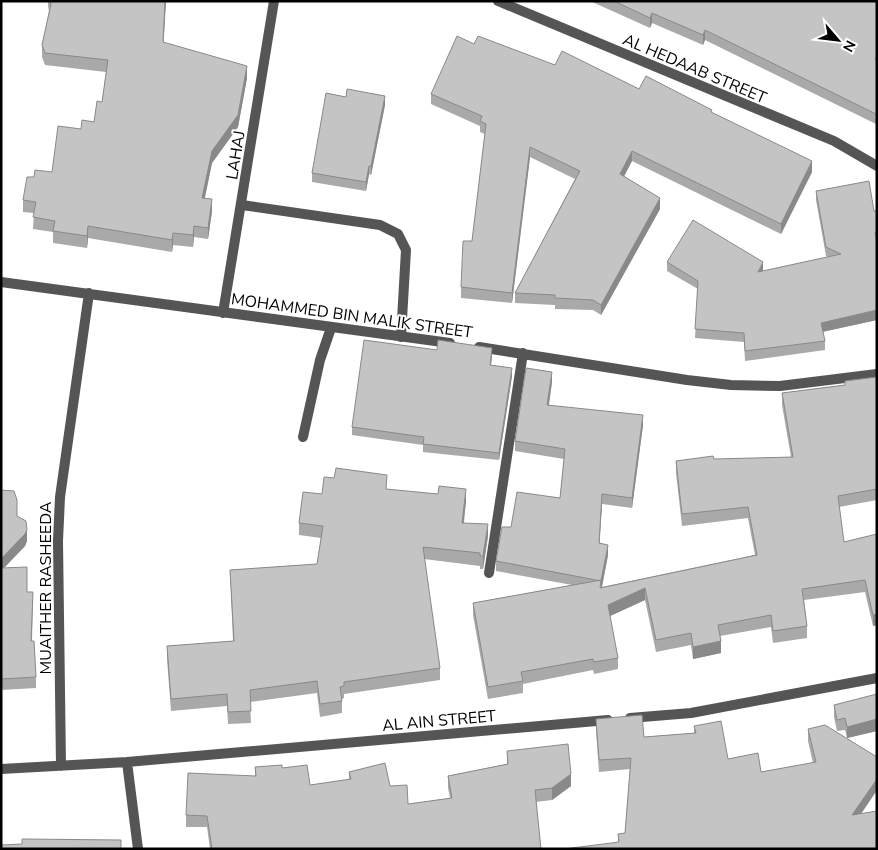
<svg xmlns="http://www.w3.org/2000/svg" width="878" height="850" font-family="'Nunito Sans',sans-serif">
<rect width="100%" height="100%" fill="#fff"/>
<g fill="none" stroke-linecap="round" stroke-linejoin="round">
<path stroke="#555" stroke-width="10" d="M 242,205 L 380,225 L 398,234 L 406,250 L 401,337
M 303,437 L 320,360 L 331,328"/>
<path stroke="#555" stroke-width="10" d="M 498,1 L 834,141 L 877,166
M 1,282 L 450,343
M 223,313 L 274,1
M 479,347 L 687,380 L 731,385 L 780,386 L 877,374
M 489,573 L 523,353
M 630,718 L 691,713 L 877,678
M 127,762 L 138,849
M 61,766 L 58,541 L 60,497 L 89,293
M 1,769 L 127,762 L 608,720"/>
</g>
<path fill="#a9a9a9" d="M 48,1 L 166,1 L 163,42 L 247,78 L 238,127 L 212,163 L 205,198 L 212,211 L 208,239 L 194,237 L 193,247 L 173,245 L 172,252 L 88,238 L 87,248 L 53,243 L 53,232 L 33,229 L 34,213 L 23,212 L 23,200 L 34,177 L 52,172 L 81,129 L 94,122 L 102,102 L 106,72 L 45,65 L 42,57 L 42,45 L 49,11 L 48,6 Z
M 590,1 L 877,1 L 877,123 L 876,124 L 705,40 L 703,45 L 652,23 L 650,28 Z
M 474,44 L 555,65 L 639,89 L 712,113 L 812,172 L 781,234 L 632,161 L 624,176 L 660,209 L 601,315 L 593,310 L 555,309 L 555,305 L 515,303 L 515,293 L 575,179 L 530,157 L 512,303 L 461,298 L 461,287 L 472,241 L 485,134 L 480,132 L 480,126 L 431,104 L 431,94 Z
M 385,105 L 371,175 L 369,174 L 366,191 L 312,182 L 312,173 Z
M 816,191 L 874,211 L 877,211 L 877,320 L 823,332 L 825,341 L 825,350 L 745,361 L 744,342 L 695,338 L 698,289 L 667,271 L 667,262 L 763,271 L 828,257 L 826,256 L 816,200 Z
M 437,350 L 492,356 L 491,365 L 512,376 L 499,460 L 423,452 L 423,445 L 352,435 L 352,427 Z
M 877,377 L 877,500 L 839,507 L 844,542 L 877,534 L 877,625 L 873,626 L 865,592 L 804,600 L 807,626 L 807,638 L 773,643 L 771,627 L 720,636 L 721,653 L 693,659 L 691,645 L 656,652 L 645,600 L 610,616 L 618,658 L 618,669 L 594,674 L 593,670 L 523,684 L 523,693 L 488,699 L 473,615 L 473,603 L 572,585 L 496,571 L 496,561 L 511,527 L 560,498 L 564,459 L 515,451 L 515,441 L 552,382 L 549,405 L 643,425 L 632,508 L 602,504 L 599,543 L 608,555 L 602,587 L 755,555 L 748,518 L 682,526 L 676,473 L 676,461 L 791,457 L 782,405 L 782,393 L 845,385 L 845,381 Z
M 387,489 L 466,501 L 464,523 L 488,536 L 483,569 L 480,569 L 480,566 L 424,559 L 440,668 L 440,680 L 344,694 L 344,698 L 342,699 L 342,713 L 320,717 L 317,693 L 250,702 L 251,723 L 228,724 L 227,706 L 171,711 L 167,659 L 167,646 L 233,641 L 230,570 L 317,564 L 321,538 L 299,535 L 299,523 L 322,494 Z
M 1,490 L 17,516 L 27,541 L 25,546 L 4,568 L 27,592 L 33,603 L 32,641 L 36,677 L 36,688 L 1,690 Z
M 877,694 L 877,731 L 847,738 L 845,730 L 837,731 L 834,717 L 834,705 Z
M 596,719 L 644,737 L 694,733 L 694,726 L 728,759 L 761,772 L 813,763 L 808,741 L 808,729 L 877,757 L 877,790 L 861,814 L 877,849 L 618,842 L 618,834 L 625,833 L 630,769 L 599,772 L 596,730 Z
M 507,751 L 571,786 L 552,800 L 536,802 L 541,849 L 210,849 L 207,827 L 186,827 L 186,815 L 255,776 L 255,767 L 282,768 L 310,785 L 349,780 L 349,772 L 390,786 L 408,804 L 450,798 L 448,788 L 448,776 L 507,764 Z"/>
<path fill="#898989" d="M 165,1 L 166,1 L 163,54 L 163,42 Z
M 652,13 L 652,23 L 650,28 L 650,18 Z
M 705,30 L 705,40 L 703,45 L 703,35 Z
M 247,66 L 247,78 L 238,127 L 212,163 L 202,210 L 202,198 L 212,151 Z
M 385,96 L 385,105 L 371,175 L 371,166 Z
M 530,147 L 530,157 L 512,303 L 512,293 Z
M 632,151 L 632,161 L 620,184 L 620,174 Z
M 812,161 L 812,172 L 781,234 L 781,224 Z
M 369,166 L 369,174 L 366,191 L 366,182 Z
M 660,198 L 660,209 L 601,315 L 601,305 Z
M 212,199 L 212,211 L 208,239 L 208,228 Z
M 88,226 L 88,238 L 87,248 L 87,236 Z
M 194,226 L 194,237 L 193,247 L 193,235 Z
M 173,233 L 173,245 L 172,252 L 172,240 Z
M 763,262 L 763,272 L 758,272 Z
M 877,310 L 877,320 L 821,332 L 821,323 Z
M 492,348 L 492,356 L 490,373 L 490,365 Z
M 512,368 L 512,376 L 499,460 L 499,453 Z
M 552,372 L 552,382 L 547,415 L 547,405 Z
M 643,415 L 643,425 L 632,508 L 632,498 Z
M 466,489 L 466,501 L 462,535 L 462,523 Z
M 602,494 L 602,504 L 599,553 L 599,543 Z
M 488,524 L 488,536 L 483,569 L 483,556 Z
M 27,530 L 27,541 L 25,546 L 1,571 L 1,559 Z
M 608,545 L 608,555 L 601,591 L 601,581 Z
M 645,588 L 645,600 L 608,617 L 608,605 Z
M 877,614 L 877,625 L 873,626 L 873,615 Z
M 721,641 L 721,653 L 693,659 L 693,647 Z
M 877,719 L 877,731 L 847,738 L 847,727 Z
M 571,774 L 571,786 L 552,800 L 552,788 Z
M 877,779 L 877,790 L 852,827 L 852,815 Z"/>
<path fill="#c4c4c4" stroke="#898989" d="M 50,1 L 165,1 L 163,42 L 247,66 L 238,115 L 212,151 L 202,198 L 212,199 L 208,228 L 194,226 L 193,235 L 173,233 L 172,240 L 88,226 L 87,236 L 53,231 L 55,221 L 33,217 L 36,202 L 23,200 L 27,177 L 34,177 L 35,170 L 52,172 L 58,126 L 81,129 L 82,120 L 94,122 L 97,101 L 102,102 L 108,60 L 45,53 L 42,45 L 51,4 Z
M 614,1 L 877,1 L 877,56 L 875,59 L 877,60 L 877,112 L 876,114 L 705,30 L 703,35 L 652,13 L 650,18 Z
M 457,36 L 474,44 L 478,36 L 555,65 L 562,51 L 639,89 L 646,76 L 712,110 L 711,112 L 812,161 L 781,224 L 632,151 L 620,174 L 660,198 L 601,305 L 593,300 L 555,298 L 555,295 L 515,293 L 580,171 L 530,147 L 512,293 L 461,287 L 463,241 L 472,241 L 486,124 L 480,121 L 482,116 L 431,94 Z
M 347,89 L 385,96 L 371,166 L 369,166 L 366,182 L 312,173 L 326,93 L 346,97 Z
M 869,181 L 874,211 L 877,211 L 877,232 L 875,233 L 877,241 L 877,310 L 821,323 L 825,341 L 745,351 L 744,333 L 695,329 L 698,281 L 667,262 L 693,220 L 763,262 L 758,272 L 841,254 L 826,247 L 816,191 Z
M 364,340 L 437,350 L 438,340 L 492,348 L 490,365 L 512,368 L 499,453 L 423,444 L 424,437 L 352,427 Z
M 526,368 L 552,372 L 547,405 L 643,415 L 632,498 L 602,494 L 599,543 L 608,545 L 601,581 L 496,561 L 502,527 L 511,527 L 517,492 L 560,498 L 565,449 L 515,441 Z
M 877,377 L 877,489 L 838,496 L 844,542 L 877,534 L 877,614 L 873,615 L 865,580 L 802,589 L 807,626 L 773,631 L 771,615 L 718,625 L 721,641 L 693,647 L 691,633 L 656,640 L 645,588 L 608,605 L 618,658 L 594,662 L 593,659 L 521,672 L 523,681 L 488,687 L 473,603 L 601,580 L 600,588 L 757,555 L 748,507 L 682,514 L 676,461 L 713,456 L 714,459 L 793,457 L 782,393 L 845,385 L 845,381 Z
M 336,468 L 387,475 L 386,489 L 438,494 L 439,486 L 466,489 L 462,523 L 488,524 L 483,556 L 480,556 L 480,553 L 423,547 L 440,668 L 344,682 L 344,686 L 340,687 L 342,701 L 320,704 L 317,681 L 250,690 L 251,711 L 228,712 L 227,694 L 171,699 L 167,646 L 234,641 L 230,570 L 317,564 L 323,526 L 299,523 L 303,492 L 322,494 L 324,477 L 334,478 Z
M 1,490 L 14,491 L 17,500 L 17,516 L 26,521 L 27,530 L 25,534 L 1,559 Z
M 27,567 L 27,592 L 33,592 L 31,641 L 34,641 L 36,677 L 1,679 L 1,568 Z
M 877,694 L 877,719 L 847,727 L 845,718 L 837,720 L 834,705 Z
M 642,715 L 644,737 L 696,733 L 694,726 L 721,721 L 728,759 L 758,753 L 761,772 L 816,762 L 808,729 L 825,725 L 877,757 L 877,779 L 852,815 L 877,811 L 877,849 L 564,849 L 619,842 L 618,834 L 625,833 L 631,758 L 599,760 L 596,719 Z
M 568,744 L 571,774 L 552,788 L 535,790 L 541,849 L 212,849 L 207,816 L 186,815 L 188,773 L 256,776 L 255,767 L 282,765 L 282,768 L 307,765 L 310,785 L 351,779 L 349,772 L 385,763 L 390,786 L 407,785 L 408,804 L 452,798 L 448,776 L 508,764 L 507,751 Z
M 22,839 L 121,840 L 121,849 L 1,849 L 1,845 L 22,844 Z"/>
<g text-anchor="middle" stroke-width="4" stroke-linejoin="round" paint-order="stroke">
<g font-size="16" fill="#000" stroke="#fff">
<text transform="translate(695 68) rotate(23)" y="6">AL HEDAAB STREET</text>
<text transform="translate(235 155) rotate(-81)" y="6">LAHAJ</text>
<text transform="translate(352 315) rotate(8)" y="6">MOHAMMED BIN MALIK STREET</text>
<text transform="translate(45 588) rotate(-90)" y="6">MUAITHER RASHEEDA</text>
<text transform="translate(439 720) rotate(-5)" y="6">AL AIN STREET</text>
</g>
</g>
<rect width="878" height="850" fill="none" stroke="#000000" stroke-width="5"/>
<g transform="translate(838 40) rotate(118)" stroke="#ffffff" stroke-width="4" paint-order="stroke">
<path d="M0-4L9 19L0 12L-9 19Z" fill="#000000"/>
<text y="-8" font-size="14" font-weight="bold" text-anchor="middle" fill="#000000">N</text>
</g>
</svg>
